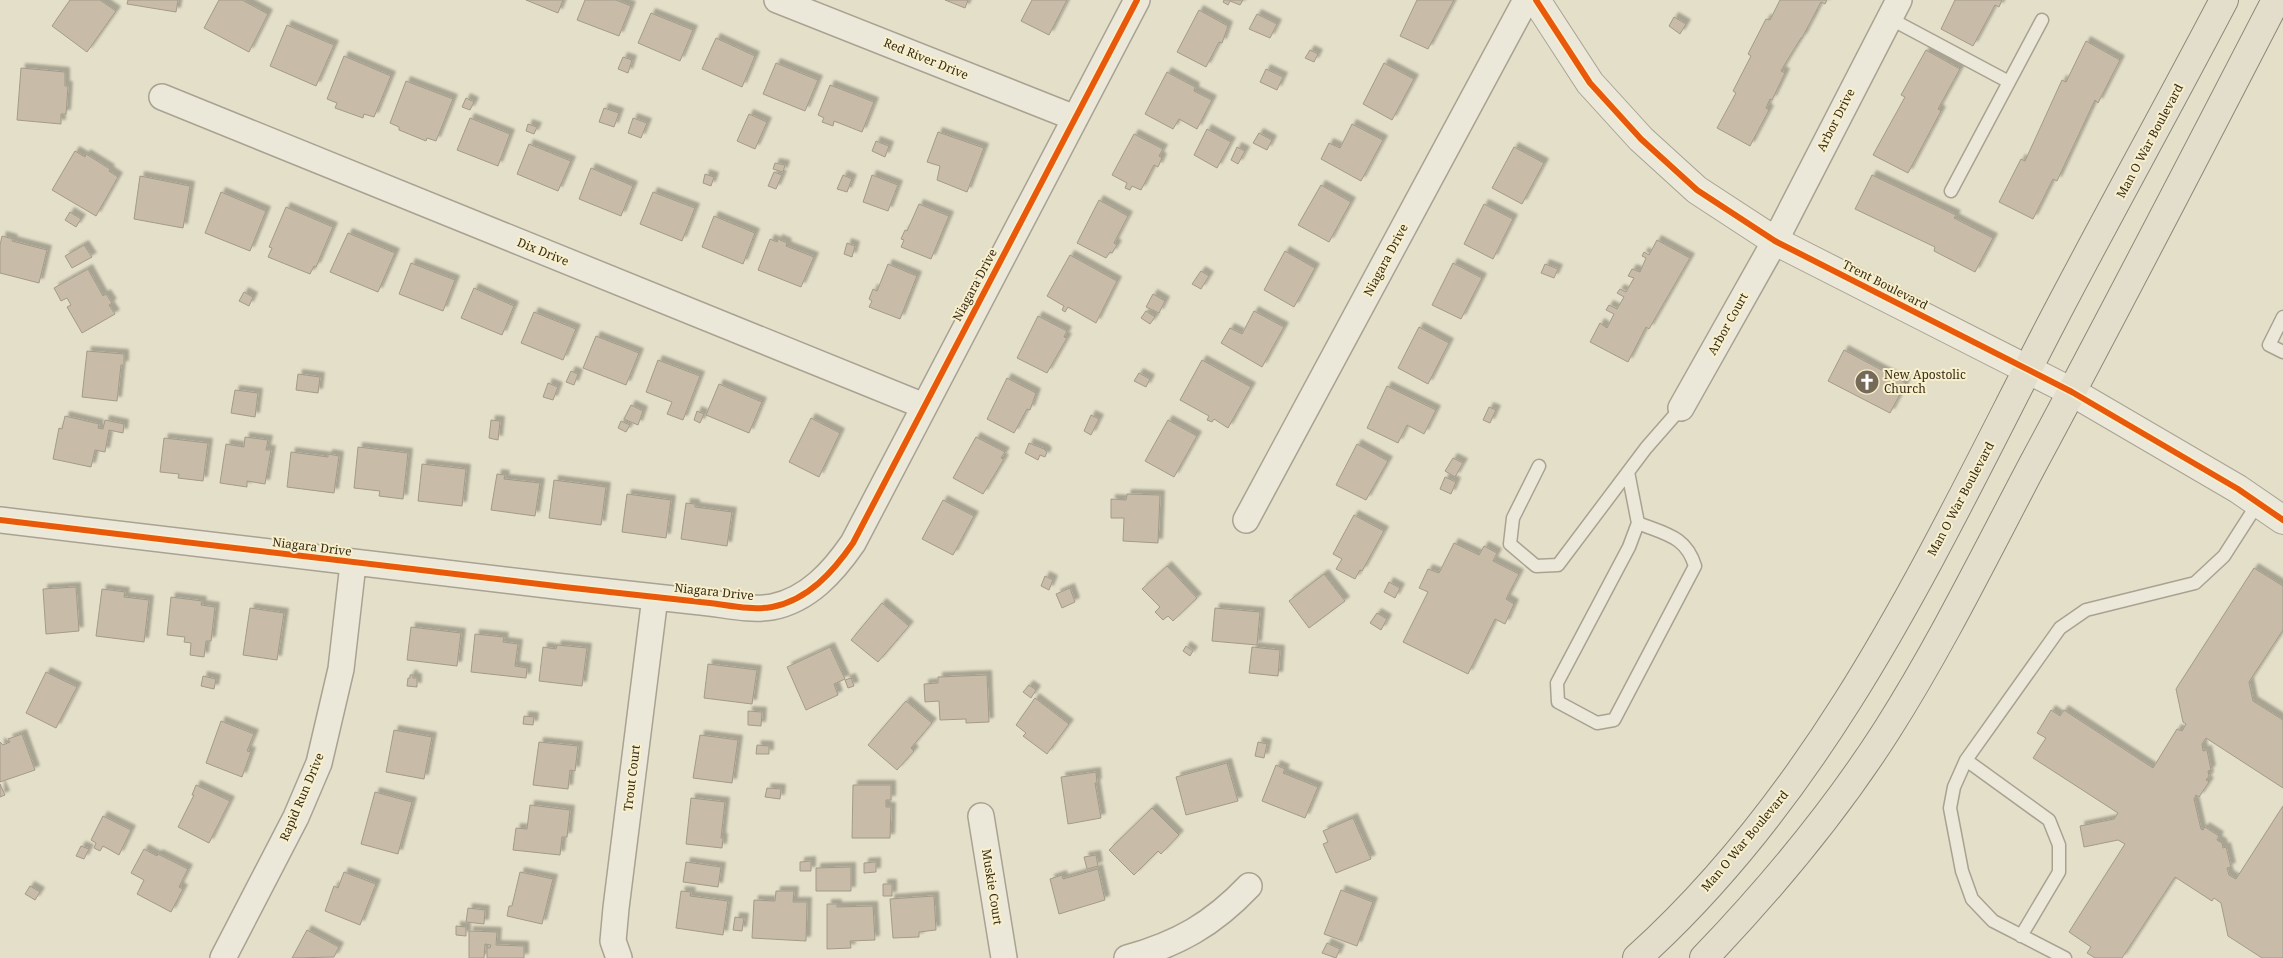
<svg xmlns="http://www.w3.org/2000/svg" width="2283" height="958" font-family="'Noto Serif',serif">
<defs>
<filter id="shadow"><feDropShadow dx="4.5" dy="-4.5" stdDeviation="1" flood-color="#0004"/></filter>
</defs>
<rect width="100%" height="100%" fill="#e4dfc8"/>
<path fill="#c8bca8" stroke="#a49a88" filter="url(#shadow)" d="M 70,0 L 100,0 L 116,11 L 87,52 L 52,26 Z
M 128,0 L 178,0 L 176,12 L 127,4 Z
M 219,0 L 242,0 L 268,14 L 249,52 L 204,28 Z
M 526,0 L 563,0 L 558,13 Z
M 585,0 L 616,0 L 631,6 L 619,36 L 577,20 Z
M 945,0 L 968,0 L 965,8 Z
M 1032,0 L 1067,0 L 1049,35 L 1021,21 Z
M 1224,0 L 1243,0 L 1240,5 L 1230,1 L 1228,5 L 1223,2 Z
M 1417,0 L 1454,0 L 1428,49 L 1400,36 Z
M 1780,0 L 1827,0 L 1825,4 L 1821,2 L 1802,38 L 1801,38 L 1785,64 L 1781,71 L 1785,73 L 1772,100 L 1770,99 L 1766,108 L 1769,110 L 1750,146 L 1717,128 L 1736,93 L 1733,91 L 1751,56 L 1748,54 L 1766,19 L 1770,20 Z
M 1955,0 L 2002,0 L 1999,7 L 1995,5 L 1973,46 L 1941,29 Z
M 1199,10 L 1228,26 L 1222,43 L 1219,42 L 1206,67 L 1177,52 Z
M 651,13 L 693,30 L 680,61 L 638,43 Z
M 1257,14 L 1277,24 L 1270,38 L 1249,29 Z
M 1674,17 L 1686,24 L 1680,34 L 1669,26 Z
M 287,25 L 334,45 L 316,86 L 270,66 Z
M 716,38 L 755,56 L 742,87 L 702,69 Z
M 2086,41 L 2120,60 L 2098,103 L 2095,100 L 2057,181 L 2053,179 L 2033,219 L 1999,202 L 2021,159 L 2025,161 L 2062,80 L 2066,82 Z
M 1310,50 L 1318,54 L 1314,62 L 1305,58 Z
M 1926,50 L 1960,69 L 1938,109 L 1941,111 L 1908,173 L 1873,155 L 1905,97 L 1901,95 Z
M 344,56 L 391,76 L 374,117 L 364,114 L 363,118 L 335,108 L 337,103 L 327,99 Z
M 623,57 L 632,60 L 628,73 L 618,69 Z
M 776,63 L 818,80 L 805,111 L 763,94 Z
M 1384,63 L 1414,79 L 1392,120 L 1363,104 Z
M 21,68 L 65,72 L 65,86 L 68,86 L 66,114 L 61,114 L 61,124 L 17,120 Z
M 1266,69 L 1283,77 L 1277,90 L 1260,82 Z
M 1167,72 L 1195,87 L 1194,91 L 1212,100 L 1197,129 L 1179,119 L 1173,129 L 1145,114 Z
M 406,81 L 453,99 L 436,141 L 427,138 L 426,141 L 399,130 L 399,127 L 390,123 Z
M 830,85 L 874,102 L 862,132 L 834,121 L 833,126 L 822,122 L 824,118 L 818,115 Z
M 466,98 L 474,102 L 470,110 L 462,107 Z
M 604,108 L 619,113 L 614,127 L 599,122 Z
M 749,114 L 767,122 L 755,149 L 737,141 Z
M 470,118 L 510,134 L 498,166 L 457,150 Z
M 633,118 L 647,123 L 641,138 L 628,133 Z
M 528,124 L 537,127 L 534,134 L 526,131 Z
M 1352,124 L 1383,140 L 1361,181 L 1321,159 L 1329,143 L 1340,148 Z
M 1207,129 L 1231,142 L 1217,168 L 1194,155 Z
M 938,132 L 984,148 L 967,192 L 937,180 L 940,166 L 927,162 Z
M 1259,133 L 1272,140 L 1267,150 L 1253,143 Z
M 1134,134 L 1163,149 L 1159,156 L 1162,158 L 1158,167 L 1154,165 L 1141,190 L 1132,186 L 1130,190 L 1125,188 L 1127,183 L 1112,175 Z
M 876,141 L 889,146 L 885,157 L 872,151 Z
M 529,144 L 571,161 L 558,191 L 517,174 Z
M 1237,147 L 1245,151 L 1238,164 L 1231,160 Z
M 1514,147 L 1544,163 L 1522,204 L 1492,188 Z
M 75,151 L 85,157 L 86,154 L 110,169 L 109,171 L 118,177 L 96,216 L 52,190 Z
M 775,163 L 785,165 L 783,172 L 773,169 Z
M 591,168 L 633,186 L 621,216 L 579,199 Z
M 774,172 L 782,175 L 776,189 L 768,186 Z
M 705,174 L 714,177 L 711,186 L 703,183 Z
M 843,175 L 852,179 L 847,192 L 837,189 Z
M 872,175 L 898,185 L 888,211 L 863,202 Z
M 1872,175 L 1956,215 L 1954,218 L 1993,238 L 1975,272 L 1934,251 L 1935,247 L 1855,209 Z
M 140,176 L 190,186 L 183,228 L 134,219 Z
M 1321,185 L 1351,202 L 1329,242 L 1298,225 Z
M 221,192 L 266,211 L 250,251 L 205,233 Z
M 653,192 L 695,208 L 682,241 L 640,224 Z
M 1099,200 L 1128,216 L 1114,243 L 1117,245 L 1112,253 L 1110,252 L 1106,258 L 1077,243 Z
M 919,204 L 949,216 L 931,259 L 901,247 L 904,240 L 901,239 L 905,230 L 907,231 Z
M 1484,204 L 1513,219 L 1493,259 L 1464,244 Z
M 286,207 L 333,227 L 316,267 L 314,266 L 310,274 L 268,257 L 272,248 L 269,247 Z
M 70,212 L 81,219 L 76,227 L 65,220 Z
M 714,216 L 755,233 L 743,264 L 702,247 Z
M 348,233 L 395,253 L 378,292 L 330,272 Z
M 2,236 L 13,239 L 12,241 L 47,250 L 39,283 L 0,273 L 0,245 Z
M 770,239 L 777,242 L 778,239 L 787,243 L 786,246 L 814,257 L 801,287 L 758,270 Z
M 1657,240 L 1690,258 L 1649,329 L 1646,327 L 1628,362 L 1590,342 L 1600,323 L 1607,328 L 1614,314 L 1606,310 L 1609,305 L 1617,309 L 1624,297 L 1617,293 L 1620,289 L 1626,292 L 1634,278 L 1628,276 L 1632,269 L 1640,272 L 1646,258 L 1642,256 L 1644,252 L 1649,255 Z
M 847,243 L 855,246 L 852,257 L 844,254 Z
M 84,245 L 92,257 L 72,268 L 65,256 Z
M 1285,251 L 1315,268 L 1294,307 L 1264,290 Z
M 1070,255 L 1117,281 L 1096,323 L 1068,307 L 1065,312 L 1062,310 L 1064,306 L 1047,296 Z
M 411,263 L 455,280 L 443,311 L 399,294 Z
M 1453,263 L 1482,278 L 1461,319 L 1432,305 Z
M 888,264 L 917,276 L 900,319 L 869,307 L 872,301 L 869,299 L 873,289 L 877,291 Z
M 1545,264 L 1558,269 L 1554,278 L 1541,273 Z
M 88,269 L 103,296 L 106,294 L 112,303 L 109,305 L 115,314 L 82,333 L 67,307 L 71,305 L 67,298 L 61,301 L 54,288 Z
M 1201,271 L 1209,276 L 1201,289 L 1192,284 Z
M 474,288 L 514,306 L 502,335 L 461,318 Z
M 244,292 L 253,297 L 249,306 L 239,301 Z
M 1153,294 L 1165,301 L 1159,313 L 1146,307 Z
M 1146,311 L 1155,317 L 1150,324 L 1141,318 Z
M 1254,311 L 1284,327 L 1262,367 L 1221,343 L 1230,328 L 1242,334 Z
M 534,312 L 576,329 L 563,360 L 521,343 Z
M 1038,316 L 1067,331 L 1064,337 L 1067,338 L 1047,373 L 1017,358 Z
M 1419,327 L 1449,343 L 1428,384 L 1398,368 Z
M 596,336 L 639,353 L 626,385 L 583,368 Z
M 1844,350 L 1906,383 L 1890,413 L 1828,381 Z
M 87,351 L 124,354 L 124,365 L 121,365 L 117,401 L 82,397 Z
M 658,360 L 700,376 L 683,420 L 667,414 L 672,402 L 646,392 Z
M 1202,360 L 1251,387 L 1228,428 L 1214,419 L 1212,422 L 1207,420 L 1209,416 L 1180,400 Z
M 571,371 L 578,374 L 574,385 L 566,382 Z
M 1139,373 L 1150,379 L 1146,387 L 1134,381 Z
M 298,374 L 320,377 L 318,393 L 296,390 Z
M 1007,378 L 1036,393 L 1030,410 L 1027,409 L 1014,433 L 987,419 Z
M 548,383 L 558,387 L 553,400 L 543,397 Z
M 719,384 L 762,402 L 749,433 L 706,415 Z
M 1387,386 L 1436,410 L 1424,434 L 1407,425 L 1398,443 L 1367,428 Z
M 235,390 L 258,393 L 255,417 L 231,413 Z
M 631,405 L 643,411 L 638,425 L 624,419 Z
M 1489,407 L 1496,410 L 1490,423 L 1483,420 Z
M 697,411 L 704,414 L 700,423 L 694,420 Z
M 1091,415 L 1099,419 L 1091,435 L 1084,431 Z
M 65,416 L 99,424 L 98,428 L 103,429 L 105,420 L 124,424 L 123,433 L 109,430 L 105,452 L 95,450 L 91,467 L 53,459 L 59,428 L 62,429 Z
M 811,418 L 840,433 L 819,477 L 789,462 Z
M 491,420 L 500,421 L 498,440 L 489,438 Z
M 1168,420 L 1197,436 L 1174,477 L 1145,461 Z
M 621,421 L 630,425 L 626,432 L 618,428 Z
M 245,437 L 268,440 L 266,450 L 271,450 L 265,484 L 247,481 L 247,487 L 220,483 L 226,444 L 244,447 Z
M 976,437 L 1005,452 L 1001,458 L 1004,459 L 983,494 L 953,478 Z
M 164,438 L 208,443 L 203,481 L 178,478 L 179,474 L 160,472 Z
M 1029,443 L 1044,449 L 1047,452 L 1045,457 L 1040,455 L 1038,460 L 1025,453 Z
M 1357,444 L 1388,461 L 1366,500 L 1336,485 Z
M 358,447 L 408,453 L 403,499 L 379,496 L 380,491 L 354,488 Z
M 291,452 L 328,457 L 328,454 L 339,456 L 334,493 L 287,487 Z
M 1453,458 L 1463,463 L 1455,477 L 1445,471 Z
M 422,464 L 466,469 L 462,506 L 418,501 Z
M 497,474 L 505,475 L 504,479 L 540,483 L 535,516 L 491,510 Z
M 1445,477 L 1456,482 L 1451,494 L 1440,489 Z
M 554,480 L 606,487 L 601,525 L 549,518 Z
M 627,494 L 671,500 L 666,538 L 622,532 Z
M 1127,494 L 1160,495 L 1158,543 L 1123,541 L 1124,518 L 1111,518 L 1111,499 L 1126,500 Z
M 943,500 L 974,516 L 953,555 L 922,539 Z
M 686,503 L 695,504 L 695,507 L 732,512 L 727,546 L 681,539 Z
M 1354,515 L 1384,531 L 1362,571 L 1360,570 L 1355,579 L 1336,569 L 1342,559 L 1333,554 Z
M 1454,543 L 1479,555 L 1484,546 L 1497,553 L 1493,561 L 1519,574 L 1506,599 L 1514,604 L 1505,624 L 1495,619 L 1468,674 L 1403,642 L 1428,592 L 1419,588 L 1428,569 L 1439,573 Z
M 1167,566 L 1197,598 L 1173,621 L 1168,616 L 1163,620 L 1155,612 L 1160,607 L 1142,589 Z
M 2254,568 L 2283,586 L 2283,630 L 2249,682 L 2253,701 L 2283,720 L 2283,788 L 2206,738 L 2202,744 L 2203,751 L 2207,750 L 2211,770 L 2208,771 L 2209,776 L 2206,780 L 2209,782 L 2199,797 L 2196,795 L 2194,799 L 2201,829 L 2203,830 L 2205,827 L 2219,836 L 2217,840 L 2222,843 L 2223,848 L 2226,847 L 2231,867 L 2227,868 L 2229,875 L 2236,879 L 2283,806 L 2283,958 L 2262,958 L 2228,936 L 2221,903 L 2214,898 L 2212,901 L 2175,877 L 2122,958 L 2095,958 L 2087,953 L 2091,947 L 2069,932 L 2125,844 L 2118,840 L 2084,847 L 2080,826 L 2114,819 L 2118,813 L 2033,758 L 2046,738 L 2037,733 L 2051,710 L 2060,716 L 2064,710 L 2153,768 L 2177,729 L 2182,731 L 2186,724 L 2183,722 L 2176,689 Z
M 1324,574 L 1345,601 L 1309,628 L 1289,601 Z
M 1045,576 L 1053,580 L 1049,590 L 1041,586 Z
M 1389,582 L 1400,588 L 1395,598 L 1384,592 Z
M 76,587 L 79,631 L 46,634 L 43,589 Z
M 1070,588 L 1075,602 L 1062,608 L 1056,594 Z
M 102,589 L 125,592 L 124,597 L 149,600 L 144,642 L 96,636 Z
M 171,597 L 202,601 L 201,605 L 215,607 L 211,641 L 206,641 L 204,657 L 190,655 L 191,643 L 184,642 L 185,637 L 167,635 Z
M 882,603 L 909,626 L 878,662 L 851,640 Z
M 250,608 L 284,613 L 277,660 L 243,655 Z
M 1215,608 L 1260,612 L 1257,645 L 1212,641 Z
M 1377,613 L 1387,619 L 1381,630 L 1370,623 Z
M 411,627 L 461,633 L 457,666 L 407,660 Z
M 475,634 L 504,637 L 503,642 L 518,644 L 515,666 L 527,668 L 526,678 L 471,672 Z
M 557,645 L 587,648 L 582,686 L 539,681 L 543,647 L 556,649 Z
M 1186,646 L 1193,651 L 1190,656 L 1183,651 Z
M 830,647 L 845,679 L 834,684 L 838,695 L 806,710 L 787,667 Z
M 1252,647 L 1280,650 L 1278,676 L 1249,673 Z
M 708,664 L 757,670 L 752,704 L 704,698 Z
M 46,672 L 77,687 L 56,728 L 26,713 Z
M 410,675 L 413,675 L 413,678 L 417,678 L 417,687 L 407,686 L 408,678 L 410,678 Z
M 987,675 L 989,722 L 966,723 L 966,719 L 940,720 L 939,701 L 925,702 L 924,684 L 938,683 L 938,677 Z
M 203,676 L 216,679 L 214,689 L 201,686 Z
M 851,678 L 854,686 L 848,688 L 845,680 Z
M 1029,685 L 1036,690 L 1031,698 L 1023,692 Z
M 1035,698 L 1069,724 L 1047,754 L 1023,736 L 1026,733 L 1016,725 Z
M 906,701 L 932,723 L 911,748 L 914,751 L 897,770 L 868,745 Z
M 748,711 L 762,712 L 761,726 L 748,725 Z
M 524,716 L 534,717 L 533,725 L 523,724 Z
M 221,721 L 254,734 L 247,751 L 251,752 L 242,777 L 206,763 Z
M 394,730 L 432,737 L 424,779 L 386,772 Z
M 22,734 L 35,770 L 0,782 L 0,742 L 3,745 L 10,742 L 8,739 Z
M 700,735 L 738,740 L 732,783 L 693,778 Z
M 539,742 L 578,746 L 575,771 L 570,770 L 568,789 L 533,785 Z
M 1258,742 L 1267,744 L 1264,758 L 1255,756 Z
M 757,745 L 769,746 L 769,754 L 756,754 Z
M 1227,763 L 1238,801 L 1186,815 L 1176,777 Z
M 1276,765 L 1285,769 L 1283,773 L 1318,787 L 1305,818 L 1262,801 Z
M 1096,772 L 1097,783 L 1095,783 L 1101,818 L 1068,824 L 1061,777 Z
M 0,784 L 5,795 L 0,797 Z
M 196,785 L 230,801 L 209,843 L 178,827 L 194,795 L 192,795 Z
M 853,785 L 891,785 L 891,800 L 886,800 L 886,807 L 891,807 L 890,838 L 852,838 Z
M 767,788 L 781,789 L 780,799 L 765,797 Z
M 375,792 L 412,802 L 398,854 L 361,844 Z
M 691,798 L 725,802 L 721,838 L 723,838 L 722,848 L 686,844 Z
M 530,805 L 570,810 L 567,837 L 562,837 L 560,855 L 513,850 L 516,828 L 527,829 Z
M 1152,808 L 1179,835 L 1161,854 L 1158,851 L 1134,875 L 1109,850 Z
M 103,816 L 131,830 L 119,855 L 103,846 L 100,851 L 94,848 L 96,843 L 91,840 Z
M 1353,818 L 1371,859 L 1336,873 L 1323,844 L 1328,842 L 1323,831 Z
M 81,846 L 89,849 L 84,859 L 76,856 Z
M 144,849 L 157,856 L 158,854 L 188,869 L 179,887 L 183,889 L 171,912 L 137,894 L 144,880 L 131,873 Z
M 1096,855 L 1098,866 L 1087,869 L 1084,857 Z
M 811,861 L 811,871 L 800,871 L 800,862 Z
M 686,862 L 721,867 L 718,887 L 683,882 Z
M 876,862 L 876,872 L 864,873 L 864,863 Z
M 851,867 L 851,891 L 816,891 L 816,868 Z
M 1098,869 L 1105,900 L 1059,914 L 1050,879 L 1062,875 L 1063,879 Z
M 344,872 L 376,884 L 360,925 L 325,911 L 334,886 L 338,888 Z
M 520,872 L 553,879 L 542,924 L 507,916 L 509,906 L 512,906 Z
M 883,884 L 892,884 L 892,896 L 883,896 Z
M 30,886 L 40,892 L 35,900 L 25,894 Z
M 1341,890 L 1373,902 L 1357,946 L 1324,934 Z
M 681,891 L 691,892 L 690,896 L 728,901 L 723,935 L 676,928 Z
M 776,891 L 794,891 L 793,902 L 807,902 L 806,941 L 752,938 L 754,900 L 775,901 Z
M 934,896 L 936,930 L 919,932 L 919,937 L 893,938 L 890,899 Z
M 827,904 L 837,904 L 837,907 L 873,906 L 875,940 L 850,941 L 851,948 L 827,949 Z
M 468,908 L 485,910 L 484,924 L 466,922 Z
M 735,917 L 744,918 L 742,931 L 733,930 Z
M 456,926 L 466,927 L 466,936 L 456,935 Z
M 307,930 L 339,947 L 334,957 L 292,958 Z
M 469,931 L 497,932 L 496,945 L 524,946 L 524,958 L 487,958 L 487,948 L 490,948 L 491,945 L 485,944 L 484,958 L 469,958 Z
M 1327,943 L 1340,949 L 1336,958 L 1322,953 Z"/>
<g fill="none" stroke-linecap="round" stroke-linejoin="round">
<defs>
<path id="service" d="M 1889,18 L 2009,82
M 1951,191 L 2042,20
M 2283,317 L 2269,345 L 2283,352
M 1539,466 L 1513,518 L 1510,544 L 1536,566 L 1558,565 L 1646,448 L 1681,408
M 1628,472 L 1638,523 L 1629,547 L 1557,683 L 1558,702 L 1597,723 L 1614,720 L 1695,566 C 1686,536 1665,534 1638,523
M 1966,760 L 2049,820 L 2059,845 L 2059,872 L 2021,936
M 2065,958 L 1993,921 L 1972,899 L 1962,871 L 1950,808 L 1954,787 L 1966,760 L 2060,628 L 2086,610 L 2195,583 L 2224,556 L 2258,503"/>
<path id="minor" d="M 777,0 L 1075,118
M 162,97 L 924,406
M 1681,408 L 1775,241 L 1899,0
M 0,520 C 188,543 376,566 564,587 C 610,592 655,597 701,602 C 724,604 749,611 772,607 C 808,600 833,572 853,543 L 1137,0
M 1246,520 L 1526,0
M 981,816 L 1004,958
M 223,958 L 296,817 L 319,763 L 341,669 L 353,564
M 619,958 L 613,941 L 616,908 L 655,597
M 1127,958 C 1178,944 1213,924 1249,886"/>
<path id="tertiary" d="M 1536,0 L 1590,83 L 1641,139 L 1697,190 L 1775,241 L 2072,392 L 2238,489 L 2283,520"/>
<path id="primary" d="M 1637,958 C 1831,783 1935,547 2053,320 C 2109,213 2168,107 2224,0
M 1704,958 C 1772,887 1834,813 1887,730 C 1941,645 1986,553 2033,464 C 2116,310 2196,155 2276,0"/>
</defs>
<use href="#service" stroke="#a9a292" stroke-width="15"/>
<use href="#minor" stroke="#a9a292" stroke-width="28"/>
<use href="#tertiary" stroke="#a9a292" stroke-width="30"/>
<use href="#primary" stroke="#8e8879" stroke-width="30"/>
<use href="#service" stroke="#ebe8da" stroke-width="12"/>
<use href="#minor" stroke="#ebe8da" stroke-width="25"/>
<use href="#tertiary" stroke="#ebe8da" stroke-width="28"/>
<use href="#primary" stroke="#e3decb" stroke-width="28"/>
<defs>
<path id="cycleway" d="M 1536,0 L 1590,83 L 1641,139 L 1697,190 L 1775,241 L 2072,392 L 2238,489 L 2283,520
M 0,520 C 188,543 376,566 564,587 C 610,592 655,597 701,602 C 724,604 749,611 772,607 C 808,600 833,572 853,543 L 1137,0"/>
</defs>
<use href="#cycleway" stroke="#f8efcb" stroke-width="9"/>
<use href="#cycleway" stroke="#e8590c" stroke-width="6"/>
</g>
<defs>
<symbol id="church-disc" viewBox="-11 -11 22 22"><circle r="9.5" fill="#746a57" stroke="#f8efcb"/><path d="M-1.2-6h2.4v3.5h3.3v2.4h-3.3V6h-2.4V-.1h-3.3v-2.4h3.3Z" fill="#fff"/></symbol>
</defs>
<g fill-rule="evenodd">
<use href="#church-disc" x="1853" y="368" width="28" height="28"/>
</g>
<g text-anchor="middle" stroke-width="4" stroke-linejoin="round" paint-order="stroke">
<g font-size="12" fill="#372b1a" stroke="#f8efcb">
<text transform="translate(926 59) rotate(22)" y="4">Red River Drive</text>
<text transform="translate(1836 120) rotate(-63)" y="4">Arbor Drive</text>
<text transform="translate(2150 141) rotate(-62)" y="4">Man O War Boulevard</text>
<text transform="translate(543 252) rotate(22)" y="4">Dix Drive</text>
<text transform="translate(1386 260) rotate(-62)" y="4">Niagara Drive</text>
<text transform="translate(975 285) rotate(-62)" y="4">Niagara Drive</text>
<text transform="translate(1885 285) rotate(27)" y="4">Trent Boulevard</text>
<text transform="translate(1728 324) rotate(-61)" y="4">Arbor Court</text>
<text transform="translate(1961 499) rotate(-62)" y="4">Man O War Boulevard</text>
<text transform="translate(312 547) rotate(7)" y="4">Niagara Drive</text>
<text transform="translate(714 592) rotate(6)" y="4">Niagara Drive</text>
<text transform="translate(632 778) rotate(-83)" y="4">Trout Court</text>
<text transform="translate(302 797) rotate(-67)" y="4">Rapid Run Drive</text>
<text transform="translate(1745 841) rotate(-50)" y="4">Man O War Boulevard</text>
<text transform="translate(992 887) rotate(81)" y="4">Muskie Court</text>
</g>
<g font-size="12" fill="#372b1a" stroke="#f8efcb" text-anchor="start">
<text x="1884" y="379">New Apostolic<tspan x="1884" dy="14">Church</tspan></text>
</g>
</g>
</svg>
